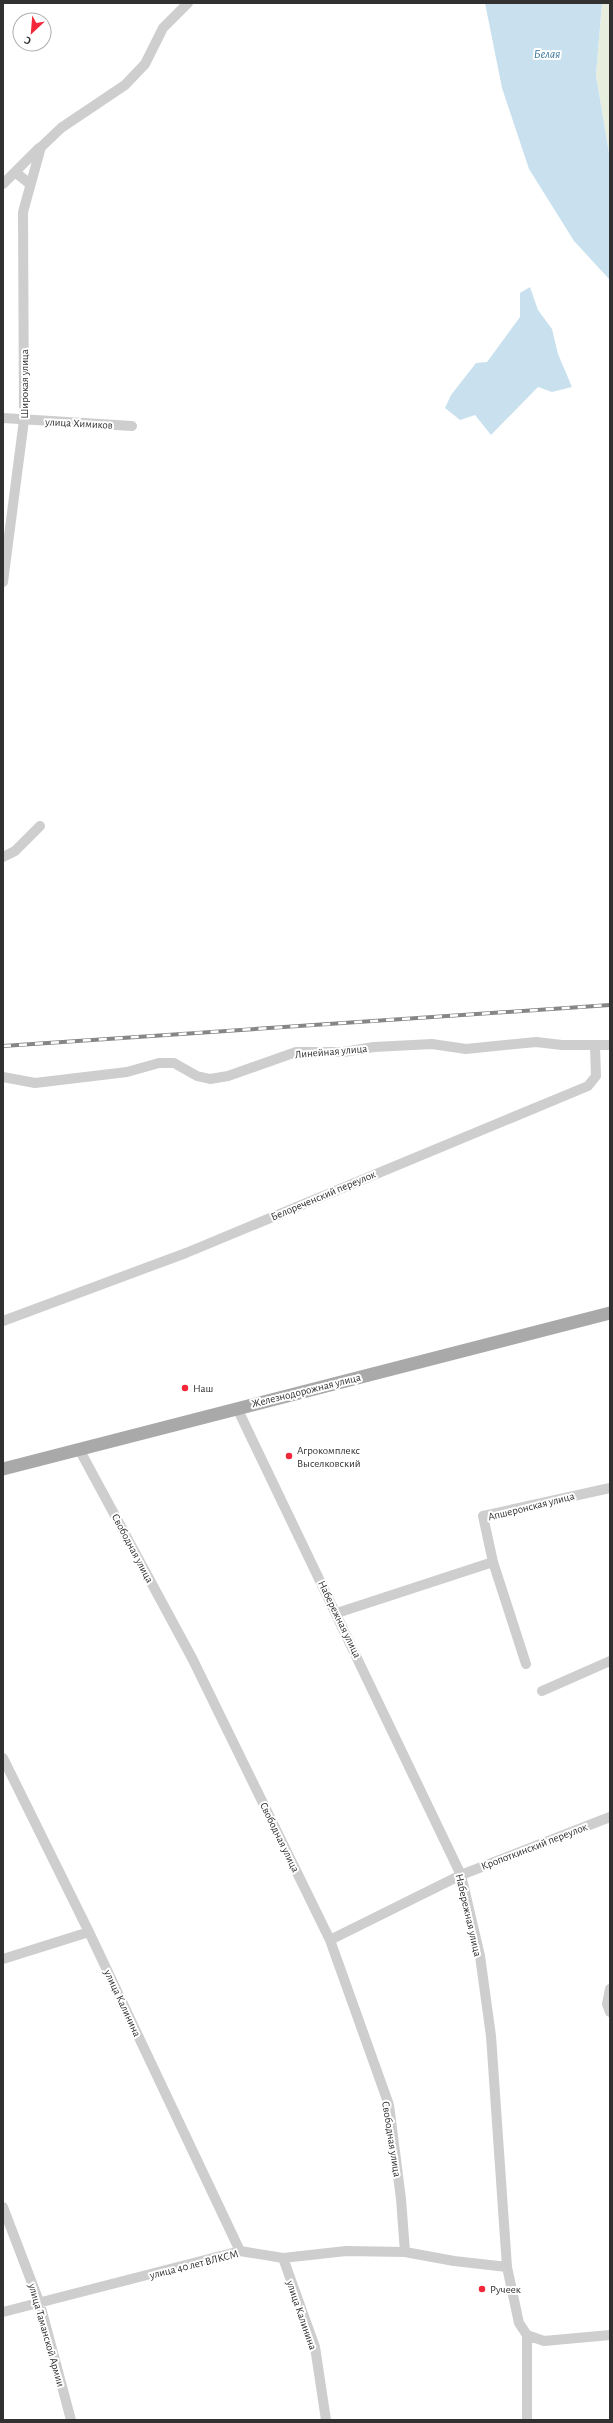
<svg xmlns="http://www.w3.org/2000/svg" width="613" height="2423" font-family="'Alegreya Sans',sans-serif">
<rect width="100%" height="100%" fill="#fff"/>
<path fill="#e7eede" d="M 602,3 L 610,3 L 610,159 L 596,75 Z"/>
<path fill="#c9e1ef" d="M 485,3 L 602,3 L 596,75 L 610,159 L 610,280 L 574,241 L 529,169 L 502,88 Z
M 530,287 L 538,310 L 552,329 L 558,354 L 572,387 L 552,392 L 538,387 L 491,435 L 475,415 L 460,420 L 445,408 L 451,395 L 476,363 L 487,362 L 520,317 L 520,293 Z"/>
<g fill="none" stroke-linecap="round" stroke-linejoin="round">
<path stroke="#cecece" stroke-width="10" d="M 15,172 L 39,148
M 3,184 L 15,172 L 30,184
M 3,418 L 132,426
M 3,582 L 24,420 L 23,212 L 41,147 L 61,128 L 125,85 L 145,64 L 163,28 L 188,3
M 3,857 L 15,851 L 40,826
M 3,1077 L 35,1083 L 127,1072 L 159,1063 L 174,1063 L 197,1076 L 210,1079 L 228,1076 L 296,1052 L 343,1052 L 374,1047 L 432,1044 L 466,1049 L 536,1042 L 562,1045 L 610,1045
M 3,1321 L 186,1253 L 588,1086 L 596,1076 L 595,1046
M 237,1408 L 461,1875 L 480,1956 L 491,2036 L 507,2267 L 519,2323 L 527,2335 L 527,2420
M 79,1449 L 192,1658 L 330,1940 L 389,2105 L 401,2199 L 405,2252
M 337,1613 L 493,1562
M 526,1664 L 493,1562 L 483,1516 L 610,1488
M 542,1691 L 610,1661
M 3,1758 L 89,1932 L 240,2251
M 330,1940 L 461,1875 L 610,1817
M 3,1959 L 89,1932
M 610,1989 L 607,2004 L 610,2012
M 3,2207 L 40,2304 L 71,2420
M 283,2258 L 315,2347 L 326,2420
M 3,2312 L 240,2251 L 283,2258 L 346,2251 L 405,2252 L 454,2261 L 507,2267
M 527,2335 L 544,2341 L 610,2335"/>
<path stroke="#a9a9a9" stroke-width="13" d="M 3,1469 L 610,1313"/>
<defs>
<path id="rail" d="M 3,1046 L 610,1005"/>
</defs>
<use href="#rail" stroke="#868686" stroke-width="4"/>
<use href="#rail" stroke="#fff" stroke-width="2.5" stroke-dasharray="8" stroke-linecap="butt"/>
</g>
<g fill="#f32739" stroke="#fff" stroke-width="1.5">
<circle cx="185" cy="1388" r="4"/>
<circle cx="289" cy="1456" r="4"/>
<circle cx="482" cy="2289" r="4"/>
</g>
<g text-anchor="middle" stroke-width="4" stroke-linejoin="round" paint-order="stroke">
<g font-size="11" fill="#313131" stroke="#fff">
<text transform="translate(24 384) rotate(-90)" y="4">Широкая улица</text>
<text transform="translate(79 423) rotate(3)" y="4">улица Химиков</text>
<text transform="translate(331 1051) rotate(-5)" y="4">Линейная улица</text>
<text transform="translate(323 1195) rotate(-23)" y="4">Белореченский переулок</text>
<text transform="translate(306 1390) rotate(-14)" y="4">Железнодорожная улица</text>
<text transform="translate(531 1506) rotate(-14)" y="4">Апшеронская улица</text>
<text transform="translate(133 1548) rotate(62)" y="4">Свободная улица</text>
<text transform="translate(340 1619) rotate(64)" y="4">Набережная улица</text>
<text transform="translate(280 1837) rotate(64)" y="4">Свободная улица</text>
<text transform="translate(534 1846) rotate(-21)" y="4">Кропоткинский переулок</text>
<text transform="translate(469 1915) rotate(77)" y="4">Набережная улица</text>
<text transform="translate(123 2003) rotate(65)" y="4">улица Калинина</text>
<text transform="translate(392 2139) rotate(81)" y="4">Свободная улица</text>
<text transform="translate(194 2264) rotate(-14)" y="4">улица 40 лет ВЛКСМ</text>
<text transform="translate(302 2315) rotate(71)" y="4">улица Калинина</text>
<text transform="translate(47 2335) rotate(74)" y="4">улица Таманской Армии</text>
</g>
<g font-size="11" fill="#313131" stroke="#fff" text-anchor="start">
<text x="193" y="1392">Наш</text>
<text x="297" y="1454">Агрокомплекс<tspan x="297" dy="13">Выселковский</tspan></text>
<text x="490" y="2293">Ручеек</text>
</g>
<g font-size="12" font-style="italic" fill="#37759a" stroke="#fff">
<text x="547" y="58">Белая</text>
</g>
</g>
<rect width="613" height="2423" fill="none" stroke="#313131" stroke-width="8"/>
<g transform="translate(32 32) rotate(206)"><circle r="19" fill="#ffffff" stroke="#adadad"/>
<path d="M0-3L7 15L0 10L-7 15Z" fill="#f32739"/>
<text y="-6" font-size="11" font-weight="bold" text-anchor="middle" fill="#313131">С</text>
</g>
</svg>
